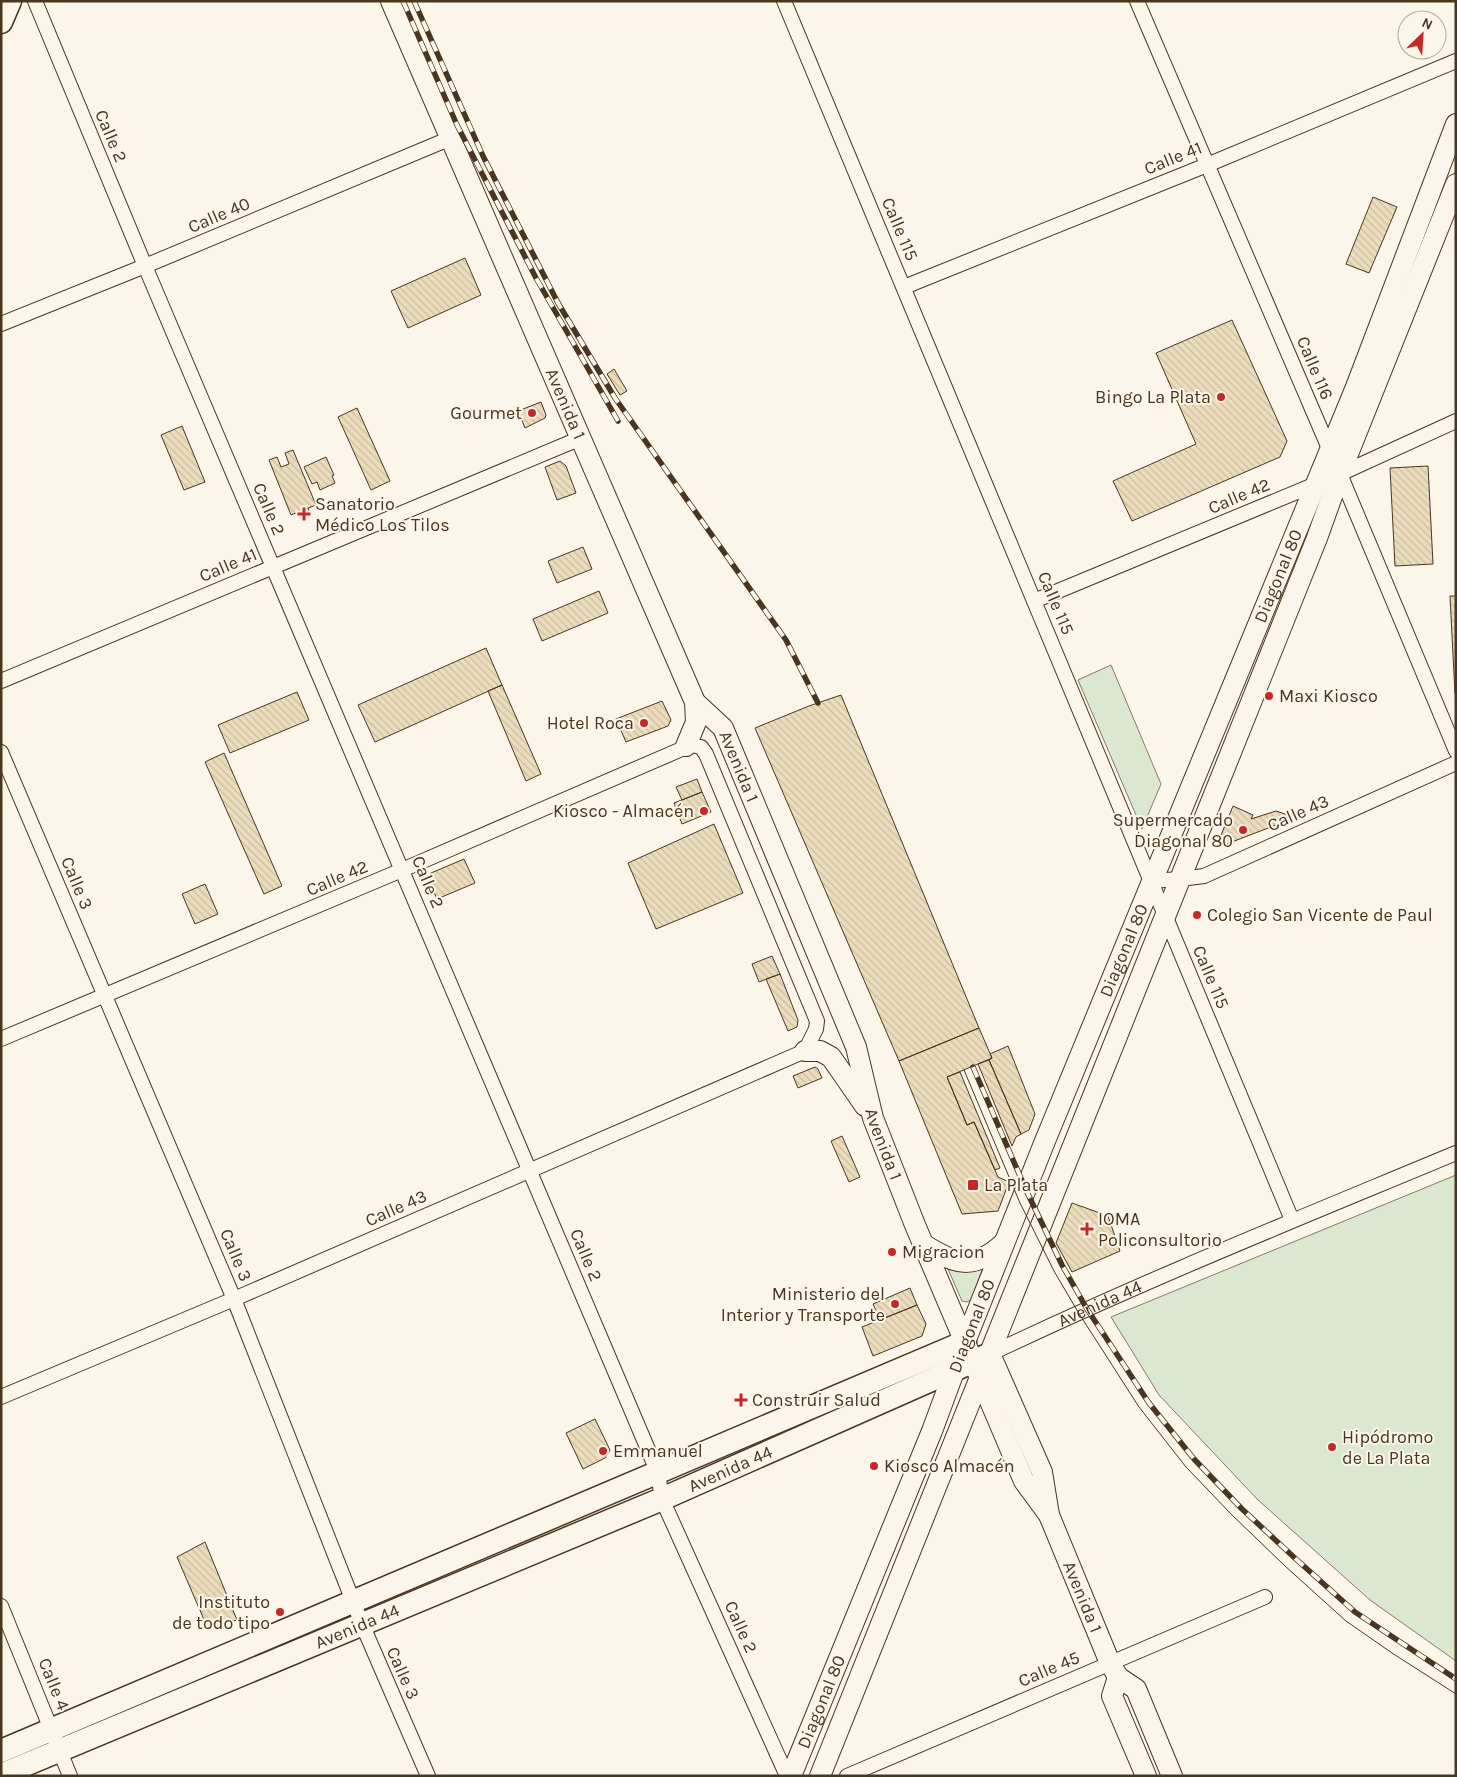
<svg xmlns="http://www.w3.org/2000/svg" width="1457" height="1777" font-family="Karla,sans-serif">
<defs>
<pattern id="building-back-hatch" width="6" height="6" patternUnits="userSpaceOnUse" patternTransform="scale(1.25)"><rect width="6" height="6" fill="#ecdcbc"/><path d="M-1 5l2 2M0 0l6 6M5-1l2 2" fill="none" stroke="#ccbda1"/></pattern>
</defs>
<rect width="100%" height="100%" fill="#fbf6e9"/>
<path fill="#dce7d0" stroke="#887966" d="M 1111,665 L 1161,784 L 1142,829 L 1078,680 Z
M 1456,1175 L 1456,1661 L 1370,1600 L 1257,1499 L 1159,1395 L 1111,1317 Z
M 944,1260 L 969,1269 L 982,1270 L 972,1299 L 967,1302 L 962,1301 Z"/>
<path fill="url(#building-back-hatch)" stroke="#4a3520" d="M 1373,197 L 1397,207 L 1369,273 L 1346,264 Z
M 465,258 L 481,295 L 408,328 L 391,291 Z
M 1232,320 L 1287,441 L 1280,457 L 1132,521 L 1113,481 L 1196,444 L 1156,353 Z
M 614,369 L 627,391 L 620,395 L 607,374 Z
M 541,402 L 546,415 L 545,418 L 525,428 L 518,411 Z
M 357,408 L 390,481 L 371,490 L 338,417 Z
M 182,426 L 205,482 L 184,490 L 161,435 Z
M 293,450 L 316,505 L 291,515 L 269,460 L 277,457 L 281,467 L 289,464 L 285,453 Z
M 326,457 L 334,475 L 332,476 L 335,483 L 320,490 L 317,482 L 312,484 L 304,467 Z
M 560,461 L 566,466 L 576,493 L 557,500 L 545,467 Z
M 1428,466 L 1433,564 L 1395,566 L 1390,468 Z
M 308,508 L 310,514 L 301,518 L 298,513 Z
M 583,547 L 592,569 L 557,583 L 548,561 Z
M 599,591 L 608,613 L 542,641 L 533,619 Z
M 1450,596 L 1456,596 L 1456,694 L 1455,694 Z
M 486,648 L 502,685 L 375,742 L 358,705 Z
M 502,685 L 541,774 L 526,781 L 488,691 Z
M 297,692 L 309,720 L 230,753 L 218,725 Z
M 841,695 L 979,1028 L 899,1061 L 755,728 L 809,706 Z
M 662,701 L 671,720 L 668,726 L 626,742 L 616,719 Z
M 224,753 L 282,886 L 264,894 L 205,762 Z
M 697,779 L 702,792 L 682,800 L 676,787 Z
M 702,792 L 711,812 L 682,824 L 674,803 Z
M 1233,806 L 1253,815 L 1251,819 L 1276,811 L 1285,814 L 1289,820 L 1224,845 L 1219,840 Z
M 714,824 L 743,893 L 656,929 L 628,863 Z
M 464,859 L 475,883 L 437,899 L 428,879 L 431,873 Z
M 205,884 L 218,914 L 195,924 L 182,894 Z
M 772,956 L 780,974 L 759,982 L 752,964 Z
M 780,974 L 798,1020 L 797,1027 L 788,1031 L 766,979 Z
M 979,1028 L 992,1058 L 947,1077 L 967,1125 L 974,1122 L 998,1177 L 1009,1182 L 998,1211 L 962,1214 L 899,1061 Z
M 1008,1046 L 1035,1114 L 1029,1130 L 1021,1134 L 989,1060 L 992,1058 L 990,1054 Z
M 989,1060 L 1021,1134 L 1016,1137 L 1012,1146 L 978,1064 Z
M 815,1067 L 818,1069 L 822,1078 L 798,1088 L 793,1076 Z
M 960,1072 L 1000,1168 L 995,1170 L 974,1122 L 967,1125 L 947,1077 Z
M 842,1136 L 860,1177 L 849,1182 L 831,1141 Z
M 1072,1203 L 1108,1216 L 1120,1251 L 1072,1272 L 1056,1243 Z
M 910,1288 L 917,1305 L 880,1320 L 873,1304 Z
M 917,1305 L 926,1324 L 922,1336 L 873,1356 L 862,1327 Z
M 595,1419 L 610,1450 L 605,1458 L 583,1469 L 566,1433 Z
M 205,1542 L 237,1620 L 208,1629 L 177,1557 Z"/>
<g fill="none" stroke-linecap="round" stroke-linejoin="round">
<defs>
<g id="street">
<path d="M 35,1 L 145,266 L 658,1473 L 662,1499 L 787,1776"/>
<path d="M 784,1 L 1292,1220"/>
<path d="M 1137,1 L 1340,474 L 1456,751"/>
<path d="M 904,287 L 1207,165 L 1456,61"/>
<path d="M 1,324 L 145,266 L 451,138"/>
<path d="M 1034,601 L 1340,474 L 1456,421"/>
<path d="M 1,681 L 581,438"/>
<path d="M 1,752 L 234,1299 L 362,1624 L 428,1776"/>
<path d="M 1151,881 L 1180,879 L 1204,876 L 1456,763"/>
<path d="M 1,1039 L 402,870 L 691,745 L 701,747 L 706,754 L 817,1021 L 816,1029 L 805,1051 L 234,1299 L 1,1397"/>
<path id="s1" d="M 990,1354 C 1143,1281 1300,1218 1456,1153"/>
<path d="M 1,1606 L 70,1776"/>
<path d="M 847,1776 L 1265,1597"/>
</g>
<g id="secondary">
<path id="s2" d="M 391,1 L 695,702 L 723,728 L 856,1047 L 873,1118 L 915,1225 L 1024,1481 L 1049,1515"/>
<path d="M 686,746 L 696,722 L 695,702"/>
<path d="M 805,1051 L 820,1051 L 831,1057 L 865,1106"/>
<path d="M 923,1244 C 956,1265 973,1271 1004,1243"/>
<path id="s3" d="M 990,1354 L 1042,1472 L 1049,1515 L 1110,1663 L 1118,1677 L 1136,1689 L 1172,1776"/>
<path d="M 1118,1677 L 1112,1696 L 1146,1776"/>
<path id="s4" d="M 791,1776 L 932,1431 L 965,1342 L 1045,1141 L 1356,387 L 1456,124"/>
<path d="M 820,1776 L 1317,538 L 1340,474 L 1456,184"/>
</g>
<g id="primary">
<path d="M 1,22 L 10,1"/>
<path d="M 1,1751 L 965,1342"/>
<path id="s5" d="M 1,1775 L 662,1499 L 990,1354"/>
</g>
</defs>
<use href="#street" stroke="#4a3520" stroke-width="16"/>
<use href="#secondary" stroke="#4a3520" stroke-width="22"/>
<use href="#primary" stroke="#4a3520" stroke-width="25"/>
<use href="#street" stroke="#fbf6e9" stroke-width="14"/>
<use href="#secondary" stroke="#fbf6e9" stroke-width="20"/>
<use href="#primary" stroke="#fbf6e9" stroke-width="22"/>
<path stroke="#4a3520" stroke-width="1" d="M 964,1070 L 1020,1203 L 1054,1271 L 1078,1312 L 1139,1407 L 1186,1467 L 1232,1515 L 1285,1566 L 1346,1621 L 1392,1653 L 1456,1694"/>
<defs>
<path id="rail" d="M 403,1 L 457,125 L 536,278 L 618,421
M 414,1 L 483,156 L 558,303 L 615,398 L 786,640 L 818,703
M 973,1067 L 1026,1190 L 1062,1265 L 1087,1309 L 1149,1403 L 1194,1459 L 1242,1509 L 1297,1560 L 1355,1612 L 1456,1679"/>
</defs>
<use href="#rail" stroke="#4a3520" stroke-width="5.5"/>
<use href="#rail" stroke="#fbf6e9" stroke-width="4" stroke-dasharray="11" stroke-linecap="butt"/>
</g>
<g fill="#c62828" stroke="#fbf6e9" stroke-width="2">
<circle cx="1221" cy="397" r="5"/>
<circle cx="532" cy="413" r="5"/>
<path d="M301.5 506.5h5v5h5v5h-5v5h-5v-5h-5v-5h5z"/>
<circle cx="1269" cy="696" r="5"/>
<circle cx="644" cy="723" r="5"/>
<circle cx="704" cy="811" r="5"/>
<circle cx="1243" cy="830" r="5"/>
<circle cx="1197" cy="915" r="5"/>
<rect x="967" y="1179" width="12" height="12" rx="2.5"/>
<path d="M1084.5 1221.5h5v5h5v5h-5v5h-5v-5h-5v-5h5z"/>
<circle cx="892" cy="1252" r="5"/>
<circle cx="895" cy="1304" r="5"/>
<path d="M738.5 1392.5h5v5h5v5h-5v5h-5v-5h-5v-5h5z"/>
<circle cx="1332" cy="1447" r="5"/>
<circle cx="603" cy="1451" r="5"/>
<circle cx="874" cy="1466" r="5"/>
<circle cx="280" cy="1612" r="5"/>
</g>
<g text-anchor="middle" stroke-width="4" stroke-linejoin="round" paint-order="stroke">
<g font-size="18" fill="#4a3520" stroke="#fbf6e9">
<text transform="translate(111 136) rotate(67)" y="6">Calle 2</text>
<text transform="translate(1173 158) rotate(-22)" y="6">Calle 41</text>
<text transform="translate(219 215) rotate(-23)" y="6">Calle 40</text>
<text transform="translate(900 229) rotate(67)" y="6">Calle 115</text>
<text transform="translate(1315 368) rotate(67)" y="6">Calle 116</text>
<text dy="6" stroke="none"><textPath href="#s2" startOffset="439">Avenida 1</textPath></text>
<text transform="translate(1239 496) rotate(-23)" y="6">Calle 42</text>
<text transform="translate(269 509) rotate(67)" y="6">Calle 2</text>
<text transform="translate(228 565) rotate(-23)" y="6">Calle 41</text>
<text dy="6" stroke="none"><textPath href="#s4" startOffset="1295">Diagonal 80</textPath></text>
<text transform="translate(1056 603) rotate(67)" y="6">Calle 115</text>
<text dy="6" stroke="none"><textPath href="#s2" startOffset="844">Avenida 1</textPath></text>
<text transform="translate(1298 813) rotate(-24)" y="6">Calle 43</text>
<text transform="translate(337 878) rotate(-23)" y="6">Calle 42</text>
<text transform="translate(428 882) rotate(67)" y="6">Calle 2</text>
<text transform="translate(77 883) rotate(67)" y="6">Calle 3</text>
<text dy="6" stroke="none"><textPath href="#s4" startOffset="890">Diagonal 80</textPath></text>
<text transform="translate(1211 977) rotate(67)" y="6">Calle 115</text>
<text dy="6" stroke="none"><textPath href="#s2" startOffset="1249">Avenida 1</textPath></text>
<text transform="translate(396 1208) rotate(-24)" y="6">Calle 43</text>
<text transform="translate(236 1255) rotate(67)" y="6">Calle 3</text>
<text transform="translate(586 1255) rotate(67)" y="6">Calle 2</text>
<text dy="6" stroke="none"><textPath href="#s1" startOffset="121">Avenida 44</textPath></text>
<text dy="6" stroke="none"><textPath href="#s4" startOffset="485">Diagonal 80</textPath></text>
<text dy="6" stroke="none"><textPath href="#s5" startOffset="791">Avenida 44</textPath></text>
<text dy="6" stroke="none"><textPath href="#s3" startOffset="261">Avenida 1</textPath></text>
<text dy="6" stroke="none"><textPath href="#s5" startOffset="386">Avenida 44</textPath></text>
<text transform="translate(741 1627) rotate(66)" y="6">Calle 2</text>
<text transform="translate(1049 1669) rotate(-23)" y="6">Calle 45</text>
<text transform="translate(403 1673) rotate(66)" y="6">Calle 3</text>
<text transform="translate(54 1684) rotate(68)" y="6">Calle 4</text>
<text dy="6" stroke="none"><textPath href="#s4" startOffset="80">Diagonal 80</textPath></text>
</g>
<g font-size="18" fill="#4a3520" stroke="#fbf6e9" text-anchor="start">
<text x="1211" y="403" text-anchor="end">Bingo La Plata</text>
<text x="522" y="419" text-anchor="end">Gourmet</text>
<text x="315" y="510">Sanatorio<tspan x="315" dy="21">Médico Los Tilos</tspan></text>
<text x="1279" y="702">Maxi Kiosco</text>
<text x="634" y="729" text-anchor="end">Hotel Roca</text>
<text x="694" y="817" text-anchor="end">Kiosco - Almacén</text>
<text x="1233" y="826" text-anchor="end">Supermercado<tspan x="1233" dy="21">Diagonal 80</tspan></text>
<text x="1207" y="921">Colegio San Vicente de Paul</text>
<text x="984" y="1191">La Plata</text>
<text x="1098" y="1225">IOMA<tspan x="1098" dy="21">Policonsultorio</tspan></text>
<text x="902" y="1258">Migracion</text>
<text x="885" y="1300" text-anchor="end">Ministerio del<tspan x="885" dy="21">Interior y Transporte</tspan></text>
<text x="752" y="1406">Construir Salud</text>
<text x="1342" y="1443">Hipódromo<tspan x="1342" dy="21">de La Plata</tspan></text>
<text x="613" y="1457">Emmanuel</text>
<text x="884" y="1472">Kiosco Almacén</text>
<text x="270" y="1608" text-anchor="end">Instituto<tspan x="270" dy="21">de todo tipo</tspan></text>
</g>
</g>
<rect width="1457" height="1777" fill="none" stroke="#4a3520" stroke-width="5"/>
<g transform="translate(1422 35) rotate(25)"><circle r="24" fill="#fbf6e9" stroke="#b4a999"/>
<path d="M0-4L9 19L0 12L-9 19Z" fill="#c62828"/>
<text y="-8" font-size="14" font-weight="bold" text-anchor="middle" fill="#4a3520">N</text>
</g>
</svg>
